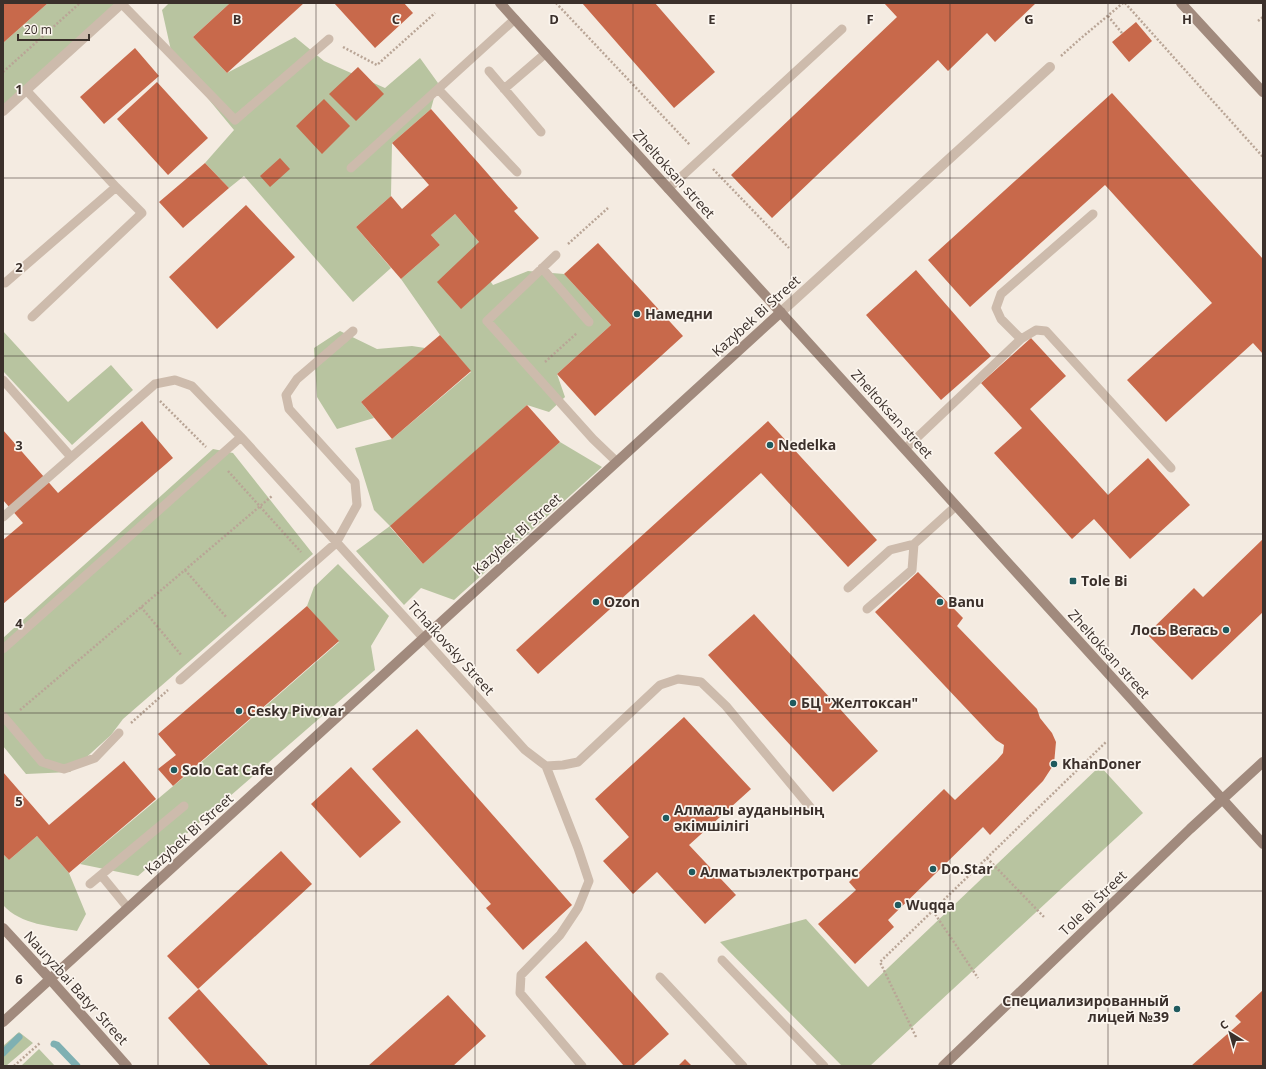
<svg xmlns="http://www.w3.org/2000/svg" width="1266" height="1069" font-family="'Open Sans',sans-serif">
<rect width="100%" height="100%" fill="#f4ebe1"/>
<path fill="#b8c4a0" d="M 48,3 L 122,3 L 3,111 L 3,43 Z
M 169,3 L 230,3 L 193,37 L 227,73 L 295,37 L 324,61 L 385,88 L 420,58 L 438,83 L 431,109 L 392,143 L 391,196 L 356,227 L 391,268 L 353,302 L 244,176 L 229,188 L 205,163 L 234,130 L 172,55 L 162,10 Z
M 455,214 L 479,242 L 476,261 L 493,285 L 528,271 L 564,274 L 611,325 L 557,374 L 565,397 L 549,412 L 527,405 L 390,527 L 423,564 L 560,442 L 602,467 L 454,600 L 421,588 L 404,605 L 356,551 L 390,526 L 374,510 L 355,448 L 392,439 L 471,372 L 440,335 L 401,279 L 440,245 L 431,235 Z
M 3,331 L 68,402 L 111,365 L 133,390 L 72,445 L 3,371 Z
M 340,331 L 377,349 L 412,346 L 425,348 L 361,402 L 374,418 L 337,429 L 317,397 L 314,348 Z
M 213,449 L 233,453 L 313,554 L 123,719 L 111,735 L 70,772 L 26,774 L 3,746 L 3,638 Z
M 338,564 L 389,616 L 371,646 L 375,670 L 138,876 L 80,864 L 190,772 L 339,642 L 307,606 L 314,587 Z
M 1100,766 L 1143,813 L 870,1066 L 842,1066 L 720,942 L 806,919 L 868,987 Z
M 37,836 L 69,873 L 86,914 L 77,931 C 51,926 21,925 3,905 L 3,854 L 9,860 Z
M 19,1032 L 33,1043 L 6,1066 L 3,1066 L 3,1046 Z
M 39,1049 L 55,1066 L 21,1066 Z"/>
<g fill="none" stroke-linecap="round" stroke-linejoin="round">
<path stroke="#7fb0b2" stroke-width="7" d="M 54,1044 L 57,1045 L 77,1066
M 3,1053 L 19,1037"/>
</g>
<path fill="#c8694b" d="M 3,3 L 48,3 L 3,43 Z
M 230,3 L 304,3 L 227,73 L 193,37 Z
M 334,3 L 404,3 L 413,13 L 375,48 Z
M 582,3 L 655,3 L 715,72 L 674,108 Z
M 884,3 L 1036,3 L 995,42 L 987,33 L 948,71 L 938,60 L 772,218 L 731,175 L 897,17 Z
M 1136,22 L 1152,41 L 1129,62 L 1112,42 Z
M 135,48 L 159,76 L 104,124 L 80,97 Z
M 358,67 L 384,94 L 356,121 L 329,94 Z
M 157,82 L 208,138 L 168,175 L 117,119 Z
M 1112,93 L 1263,259 L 1263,354 L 1253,343 L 1166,422 L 1127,380 L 1212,303 L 1105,185 L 970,307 L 928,260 Z
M 324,99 L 350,126 L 322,154 L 296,126 Z
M 431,109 L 518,208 L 514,211 L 539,238 L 461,309 L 437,282 L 479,242 L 455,214 L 431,235 L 440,245 L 401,279 L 356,227 L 391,196 L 402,209 L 429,185 L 392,143 Z
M 280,158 L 290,169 L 270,187 L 260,176 Z
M 205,163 L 229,188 L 183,228 L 159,202 Z
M 246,205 L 295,257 L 217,329 L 169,277 Z
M 598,243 L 683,336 L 595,416 L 557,374 L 611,325 L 564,274 Z
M 916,270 L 991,356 L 941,400 L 866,315 Z
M 440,335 L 471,371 L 392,439 L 361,402 Z
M 1031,338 L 1066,376 L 1030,409 L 1108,495 L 1148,458 L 1190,505 L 1130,559 L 1094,519 L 1072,539 L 994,453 L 1022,428 L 981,383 Z
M 527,405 L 560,442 L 423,564 L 390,526 Z
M 142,421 L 173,458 L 3,604 L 3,540 L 23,523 L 3,500 L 3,430 L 58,493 Z
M 768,421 L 877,540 L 848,567 L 761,473 L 538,674 L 516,650 Z
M 1263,539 L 1263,612 L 1192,680 L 1147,634 L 1194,588 L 1203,597 Z
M 918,572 L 963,618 L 957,626 L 1037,709 L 1040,718 L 1052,733 L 1056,742 L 1054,764 L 1043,781 L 990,835 L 983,827 L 888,920 L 894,927 L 855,964 L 818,924 L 856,890 L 849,882 L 944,789 L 955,800 L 997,760 L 1003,753 L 1004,745 L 996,740 L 875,612 Z
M 307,606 L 339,641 L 173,786 L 158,769 L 176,755 L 158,734 Z
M 754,614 L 878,751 L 833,792 L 708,655 Z
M 684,717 L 751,789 L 689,845 L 736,895 L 705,924 L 657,872 L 633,894 L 603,861 L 629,837 L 595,799 Z
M 417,729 L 572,905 L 523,950 L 486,908 L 491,904 L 372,769 Z
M 124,761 L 156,799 L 69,873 L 37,836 L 9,860 L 3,854 L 3,772 L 49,825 Z
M 351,767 L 401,822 L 360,858 L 311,804 Z
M 281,851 L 312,884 L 198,989 L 167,956 Z
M 586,941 L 669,1034 L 633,1066 L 624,1066 L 545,977 Z
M 199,989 L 269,1066 L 211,1066 L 168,1018 Z
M 1263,990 L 1263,1066 L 1191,1066 L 1241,1022 L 1235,1016 Z
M 448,995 L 486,1036 L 453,1066 L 368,1066 Z
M 685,1059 L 692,1066 L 678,1066 Z"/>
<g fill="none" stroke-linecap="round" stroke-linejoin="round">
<path stroke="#b9a596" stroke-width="2.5" stroke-dasharray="2 2" stroke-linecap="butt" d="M 556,3 L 690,145
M 1125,3 L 1263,157
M 1108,16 L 1122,33
M 1258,21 L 1263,17
M 343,47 L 377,65 L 435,13
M 1061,56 L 1080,39 L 1123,3
M 3,72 L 80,3
M 713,169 L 789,248
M 568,244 L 608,208
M 545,362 L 577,333
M 160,401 L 206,447
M 228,471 L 301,552
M 185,570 L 227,618
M 141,607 L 182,656
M 20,710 L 272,496
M 131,723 L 168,690
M 987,858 L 1044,917
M 933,911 L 978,978
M 916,1037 L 880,962 L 1106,742
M 14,1066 L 40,1043"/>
<path stroke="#cdbbac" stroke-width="9" d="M 121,3 L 235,120 L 329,39
M 489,71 L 541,132
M 438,89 L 517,172
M 504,89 L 546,53
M 351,168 L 515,19
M 668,189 L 842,29
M 556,255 L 487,321 L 593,439 L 617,462
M 542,268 L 589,322
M 5,283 L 116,187 L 26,90
M 32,317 L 142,213 L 116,187
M 1021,339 L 1001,319 L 996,308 L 1001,294 L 1093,214
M 3,380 L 71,457
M 905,449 L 1021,339 L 1036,330 L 1046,331 L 1171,468
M 3,517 L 155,384 L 175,380 L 192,386 L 241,437 L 525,750 L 546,766 L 563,765 L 578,762 L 660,685 L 678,679 L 701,682 L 726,706 L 810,807
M 848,588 L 890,550 L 914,544 L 956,506
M 867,609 L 912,570 L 914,544
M 3,649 L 241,437
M 180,680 L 336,543 L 357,505 L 355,482 L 289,409 L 286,395 L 297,379 L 353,331
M 3,716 L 42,762 L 64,769 L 95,758 L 119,733
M 546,766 L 578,848 L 589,881 L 578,908 L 560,935 L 521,975 L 520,993 L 582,1066
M 101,875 L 128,908
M 90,884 L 184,806
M 722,960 L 824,1066
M 660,977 L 743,1066"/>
<path stroke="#cdbbac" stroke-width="10" d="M 3,111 L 122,3
M 781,312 L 1050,67"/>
<path stroke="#a18a7d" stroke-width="10" d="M 500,3 L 1263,844
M 1181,3 L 1263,92
M 3,928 L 50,979 L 127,1066
M 3,1022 L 781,312
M 943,1066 L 1190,829 L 1263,762"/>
</g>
<path fill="none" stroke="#3b302b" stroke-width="1" stroke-opacity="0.55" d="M 158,3 L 158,1066M 316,3 L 316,1066M 475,3 L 475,1066M 633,3 L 633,1066M 791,3 L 791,1066M 950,3 L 950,1066M 1108,3 L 1108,1066M 3,178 L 1263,178M 3,356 L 1263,356M 3,534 L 1263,534M 3,713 L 1263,713M 3,891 L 1263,891"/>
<g fill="#1f5a5e" stroke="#fbf5ee" stroke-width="1.5">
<circle cx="637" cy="314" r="4"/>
<circle cx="770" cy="445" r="4"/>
<rect x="1069" y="577" width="8" height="8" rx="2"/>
<circle cx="596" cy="602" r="4"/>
<circle cx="940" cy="602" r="4"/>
<circle cx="1226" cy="630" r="4"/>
<circle cx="793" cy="703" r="4"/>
<circle cx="239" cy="711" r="4"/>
<circle cx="1054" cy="764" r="4"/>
<circle cx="174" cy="770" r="4"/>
<circle cx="666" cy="818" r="4"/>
<circle cx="933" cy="869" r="4"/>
<circle cx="692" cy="872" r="4"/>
<circle cx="898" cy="905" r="4"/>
<circle cx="1177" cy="1009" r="4"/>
</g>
<g text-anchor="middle" stroke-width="3.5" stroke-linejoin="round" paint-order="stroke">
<g font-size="14" fill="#3b302b" stroke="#fbf5ee">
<text transform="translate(674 174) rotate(48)" y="5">Zheltoksan street</text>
<text transform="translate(756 316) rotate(-42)" y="5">Kazybek Bi Street</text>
<text transform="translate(892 414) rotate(48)" y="5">Zheltoksan street</text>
<text transform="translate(517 534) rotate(-42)" y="5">Kazybek Bi Street</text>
<text transform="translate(451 648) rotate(48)" y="5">Tchaikovsky Street</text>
<text transform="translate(1109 654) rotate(48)" y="5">Zheltoksan street</text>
<text transform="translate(189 834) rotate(-42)" y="5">Kazybek Bi Street</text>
<text transform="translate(1093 903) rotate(-44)" y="5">Tole Bi Street</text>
<text transform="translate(76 988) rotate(48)" y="5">Nauryzbai Batyr Street</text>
</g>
<g font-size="14" font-weight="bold" fill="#3b302b" stroke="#fbf5ee" text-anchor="start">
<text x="645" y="319">Намедни</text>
<text x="778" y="450">Nedelka</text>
<text x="1081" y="586">Tole Bi</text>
<text x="604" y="607">Ozon</text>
<text x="948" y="607">Banu</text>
<text x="1218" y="635" text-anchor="end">Лось Вегась</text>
<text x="801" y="708">БЦ "Желтоксан"</text>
<text x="247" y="716">Cesky Pivovar</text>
<text x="1062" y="769">KhanDoner</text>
<text x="182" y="775">Solo Cat Cafe</text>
<text x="674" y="815">Алмалы ауданының<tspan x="674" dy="16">әкімшілігі</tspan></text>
<text x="941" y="874">Do.Star</text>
<text x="700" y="877">Алматыэлектротранс</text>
<text x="906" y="910">Wuqqa</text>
<text x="1169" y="1006" text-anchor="end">Специализированный<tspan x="1169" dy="16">лицей №39</tspan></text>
</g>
</g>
<g font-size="13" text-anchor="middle" font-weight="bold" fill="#3b302b" stroke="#fbf5ee" stroke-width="3.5" stroke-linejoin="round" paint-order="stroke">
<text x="237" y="24">B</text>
<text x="396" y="24">C</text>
<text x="554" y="24">D</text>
<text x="712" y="24">E</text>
<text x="870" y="24">F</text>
<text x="1029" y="24">G</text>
<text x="1187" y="24">H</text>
<text x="19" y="94">1</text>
<text x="19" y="272">2</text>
<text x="19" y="450">3</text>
<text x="19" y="628">4</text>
<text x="19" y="806">5</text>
<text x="19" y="984">6</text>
</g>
<rect width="1266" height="1069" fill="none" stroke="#3b302b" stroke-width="8"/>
<g transform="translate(1230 1033) rotate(323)" stroke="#fbf5ee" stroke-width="3" paint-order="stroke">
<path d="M0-3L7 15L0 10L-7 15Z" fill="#3b302b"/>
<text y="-6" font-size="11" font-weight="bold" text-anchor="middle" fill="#3b302b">С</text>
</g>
<path d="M18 34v6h71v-6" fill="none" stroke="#3b302b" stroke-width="2"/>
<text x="24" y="34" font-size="12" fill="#3b302b" stroke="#fbf5ee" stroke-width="3" paint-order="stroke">20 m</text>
</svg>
